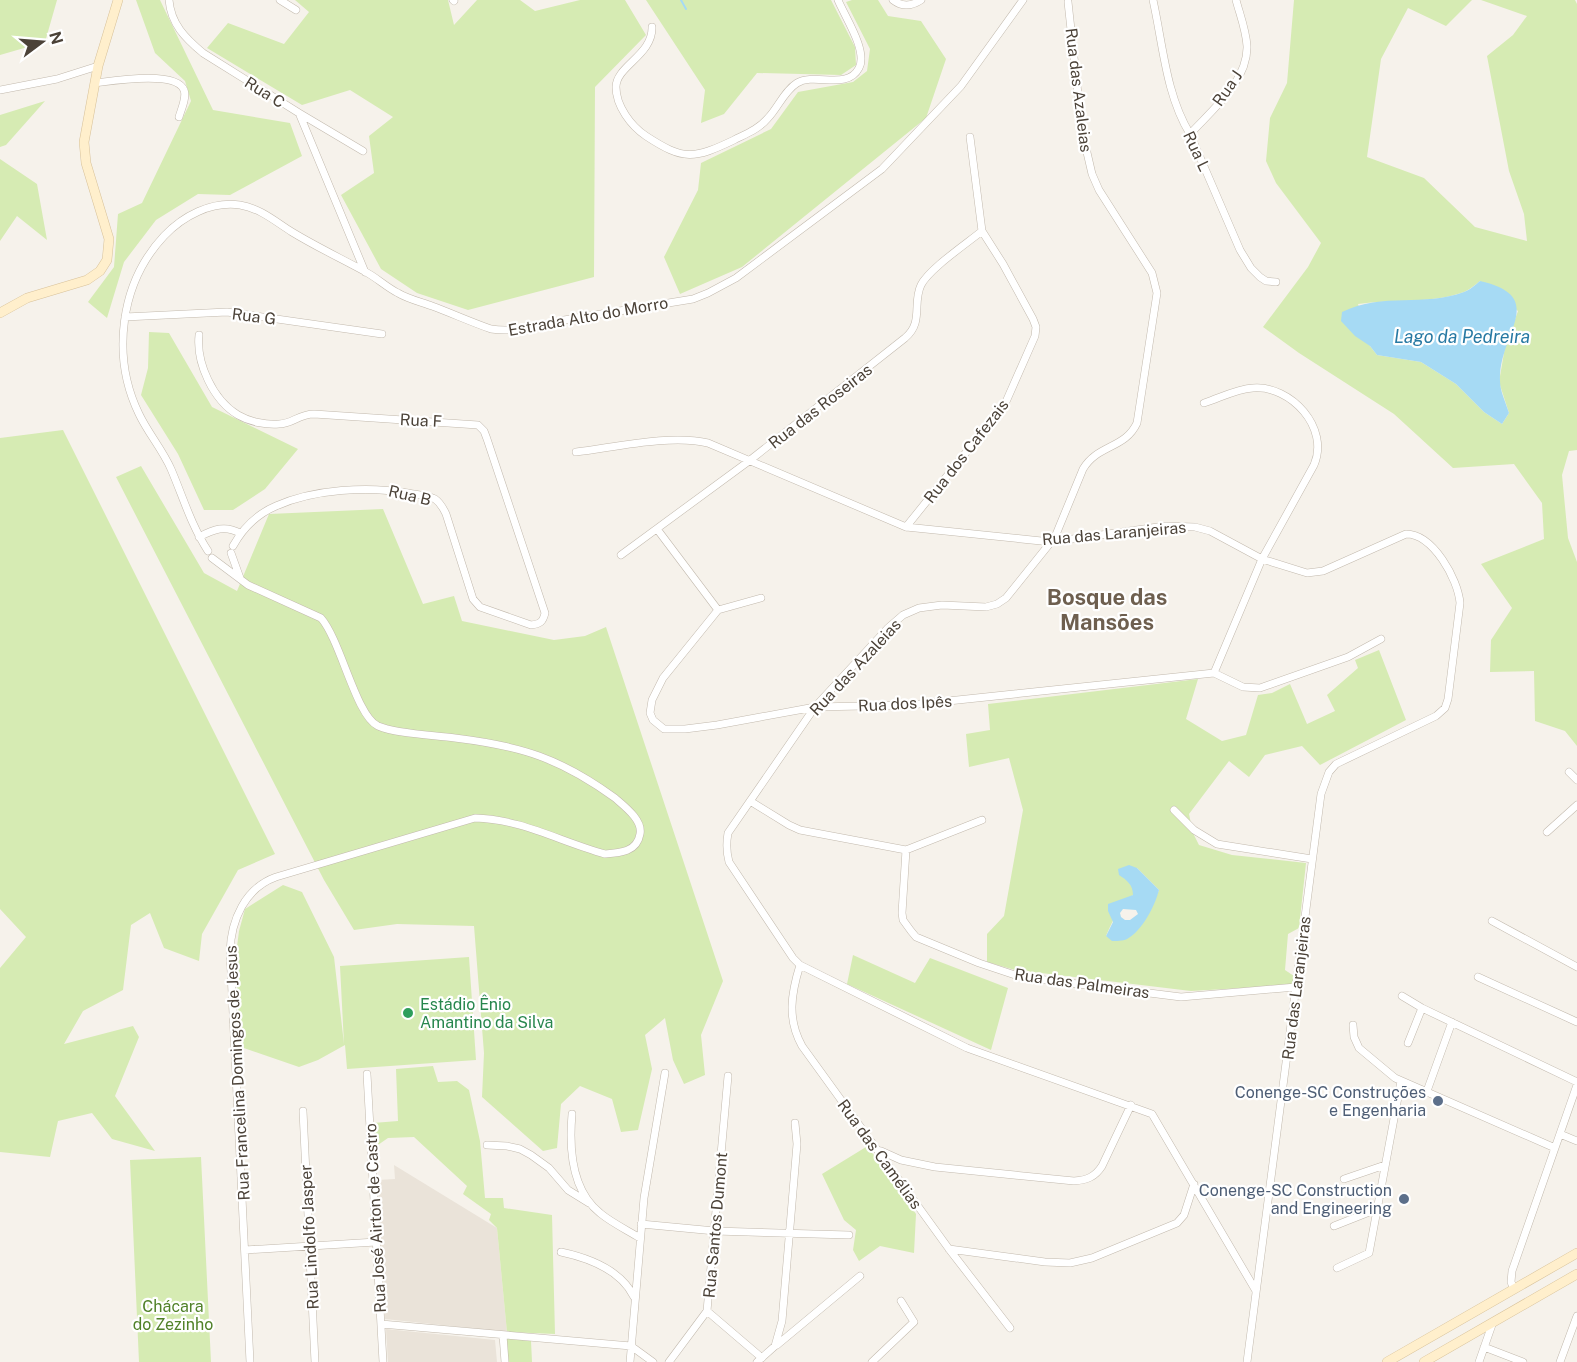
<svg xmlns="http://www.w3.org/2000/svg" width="1577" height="1362" font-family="'Public Sans',sans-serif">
<rect width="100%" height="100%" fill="#f6f2eb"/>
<path fill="#eae3d9" d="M 394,1165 L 497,1228 L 507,1332 L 385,1319 L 377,1180 L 395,1179 Z
M 386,1329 L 495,1340 L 497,1362 L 388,1362 Z"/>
<path fill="#d6ebb3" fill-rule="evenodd" d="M 0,0 L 57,0 L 45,42 L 0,55 Z
M 136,0 L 160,0 L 213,110 L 290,123 L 302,156 L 230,195 L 198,194 L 156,220 L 124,262 L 107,318 L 88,302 L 114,267 L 118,214 L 142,203 L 191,101 L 185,81 L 155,53 Z
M 295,0 L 448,0 L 454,25 L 477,0 L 520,0 L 535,11 L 580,0 L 625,0 L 646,35 L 595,87 L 594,277 L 468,310 L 417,293 L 381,269 L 341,195 L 374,173 L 369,136 L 393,117 L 350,90 L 302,105 L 207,48 L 228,23 L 284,44 L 309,12 Z
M 646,0 L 831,0 L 855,47 L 856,65 L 841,75 L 757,73 L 724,114 L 701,123 L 705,90 Z
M 852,0 L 878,0 L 888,16 L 921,21 L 946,59 L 926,118 L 742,267 L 680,294 L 664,257 L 698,190 L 701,163 L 771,129 L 798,92 L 853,82 L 867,71 L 870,49 L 846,2 Z
M 1294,0 L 1472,0 L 1446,26 L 1408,8 L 1381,59 L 1367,157 L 1424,178 L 1475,227 L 1527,241 L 1524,214 L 1509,171 L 1487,56 L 1513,35 L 1527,16 L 1481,0 L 1575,0 L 1577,4 L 1577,450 L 1569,451 L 1562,475 L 1568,538 L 1577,562 L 1577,746 L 1565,731 L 1535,721 L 1534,671 L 1490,672 L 1491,640 L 1512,608 L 1481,564 L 1544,539 L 1542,503 L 1514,464 L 1453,468 L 1394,414 L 1299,353 L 1263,327 L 1308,267 L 1321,243 L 1276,183 L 1266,161 L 1270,118 L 1287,83 ZM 1480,281 L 1518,311 L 1505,347 L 1499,382 L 1509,413 L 1502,424 L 1484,412 L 1456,384 L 1421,362 L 1377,355 L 1370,346 L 1358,304 C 1393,299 1431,304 1464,292 C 1469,290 1475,285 1480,281 Z
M 45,101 L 6,145 L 0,147 L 0,115 Z
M 0,159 L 37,184 L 47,240 L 17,216 L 0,241 Z
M 149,332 L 169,333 L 212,407 L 298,449 L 265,489 L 233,510 L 204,510 L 178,454 L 141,395 L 148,368 Z
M 63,430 L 275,854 L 238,870 L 202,934 L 199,961 L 164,948 L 150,913 L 131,925 L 123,990 L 83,1011 L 64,1044 L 133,1026 L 139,1037 L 115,1096 L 155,1151 L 112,1139 L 92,1113 L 58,1121 L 50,1157 L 0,1152 L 0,968 L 26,937 L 0,909 L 0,438 Z
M 141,466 L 204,573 L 237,591 L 269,514 L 383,509 L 423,604 L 454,596 L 462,621 L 554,640 L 585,636 L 606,627 L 723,981 L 701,1035 L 705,1075 L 684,1084 L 673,1060 L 665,1018 L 645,1035 L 652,1069 L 638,1130 L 621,1132 L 612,1099 L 580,1086 L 561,1104 L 557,1148 L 543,1151 L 482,1097 L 484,1053 L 474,926 L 397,924 L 354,930 L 324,880 L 116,477 Z
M 1379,650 L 1406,720 L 1320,765 L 1302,746 L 1265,755 L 1249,777 L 1229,761 L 1189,814 L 1193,833 L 1199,845 L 1232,855 L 1306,863 L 1299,928 L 1288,934 L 1285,970 L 1294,976 L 1292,985 L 1191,991 L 1015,970 L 987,962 L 987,934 L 1004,916 L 1023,810 L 1009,758 L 969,767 L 966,734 L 990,730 L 988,704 L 1198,679 L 1186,719 L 1222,741 L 1246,735 L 1258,695 L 1272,693 L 1290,684 L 1307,724 L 1335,711 L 1327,695 L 1358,668 L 1355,660 ZM 1137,868 L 1159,890 C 1150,912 1143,924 1126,939 L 1106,936 C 1112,923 1120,903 1133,895 L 1133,888 L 1127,879 Z
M 283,885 L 302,892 L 334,957 L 344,1044 L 340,966 L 469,957 L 476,1060 L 347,1069 L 345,1045 L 318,1060 L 299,1067 L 241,1047 L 235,962 L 239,931 L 245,909 Z
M 853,955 L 915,983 L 930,958 L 1008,988 L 991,1050 L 847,984 Z
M 433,1066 L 438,1082 L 457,1081 L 469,1090 L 480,1141 L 485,1198 L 503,1198 L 504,1208 L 552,1215 L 555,1334 L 507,1332 L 497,1228 L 489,1220 L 491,1214 L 463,1194 L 467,1186 L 414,1137 L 388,1138 L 375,1147 L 373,1123 L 398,1121 L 396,1069 Z
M 866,1147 L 883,1164 L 916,1214 L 914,1253 L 880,1246 L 859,1261 L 853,1250 L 856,1230 L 844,1220 L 822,1174 Z
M 201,1157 L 211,1362 L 139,1362 L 130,1160 Z
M 506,1338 L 531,1341 L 532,1362 L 508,1362 Z"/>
<path fill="#a6daf4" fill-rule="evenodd" d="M 1480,281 C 1550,297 1498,334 1500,381 C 1500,391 1506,403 1509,413 L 1502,424 L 1484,412 L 1456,384 L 1421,362 L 1377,355 L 1370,346 L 1355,336 L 1341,321 L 1342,312 C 1383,292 1424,307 1464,292 C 1470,290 1475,285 1480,281 Z
M 1129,865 L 1137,868 L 1159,890 C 1155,906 1142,931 1127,939 C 1123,941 1116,941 1112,941 L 1106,936 L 1113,922 L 1108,911 L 1108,904 L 1133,895 C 1133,885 1127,880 1119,875 L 1118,869 ZM 1123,909 L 1136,910 L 1138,914 L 1130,920 L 1125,920 L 1121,917 L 1120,913 Z"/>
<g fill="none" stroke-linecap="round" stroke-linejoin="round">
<path stroke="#a6daf4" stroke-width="2" d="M 681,0 L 686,9"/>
<defs>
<path id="minor" d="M 169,0 C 171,24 185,38 203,53 L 299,113 L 365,272
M 280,0 L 296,10
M 453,0 L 454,1
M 893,0 C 902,7 912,6 921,0
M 1153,0 C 1163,45 1166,95 1190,134 L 1240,250 L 1251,268 L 1260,277 L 1266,281 L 1276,282
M 1068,2 L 1082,131 L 1092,174 L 1099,190 L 1152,273 L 1157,293 L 1137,423 C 1125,449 1098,444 1083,469 L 1055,537 L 1006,598 L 997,604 L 986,607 L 942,605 L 919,608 L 903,615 L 888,628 L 815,707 L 728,833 C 726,844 726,851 729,862 L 793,958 L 800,965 L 967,1048 L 1152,1114 L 1256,1291
M 652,27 C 653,55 616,66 616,87 C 616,106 631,126 646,136 C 684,161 694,159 734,140 C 746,134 759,129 768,118 C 778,108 784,91 797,83 C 815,72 847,91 859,68 C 868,51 845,17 838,0
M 95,83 C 112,81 176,70 184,90 C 187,97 181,110 179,117
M 0,90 L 57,79 L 98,66
M 299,113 L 363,151
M 1190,134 C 1212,110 1248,81 1247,46 C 1246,30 1240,15 1236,0
M 125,317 L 227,312 L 382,334
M 199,335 C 196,363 213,400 238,415 C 250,422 266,425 279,424 C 292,424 299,414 314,414 L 478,425 L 484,431 L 487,439 L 545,613 C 543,622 540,624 531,625 L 480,607 L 473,599 L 446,514 C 443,508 441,503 435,499 C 427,495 417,495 408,493 C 368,486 314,489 276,506 C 257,514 243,528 233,546
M 1204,403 C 1220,398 1236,389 1253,388 C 1291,385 1330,428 1314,465 L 1262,559 L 1214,673
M 576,452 C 616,447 671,434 708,443 L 906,527 L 1051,542 L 1165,526 L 1195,527 L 1210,531 L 1262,559 L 1307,573 L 1323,571 L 1406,534 C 1433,534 1458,579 1460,603 L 1448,699 L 1445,708 L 1436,716 L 1336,764 L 1329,772 L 1321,794 L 1247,1362
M 906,527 L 1005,404 L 1035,336 L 1036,327 L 1033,319 L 1003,264 L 982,231 L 970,137
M 657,529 L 718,610 L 663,678 L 652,700 L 650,713 L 653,720 L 664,729 L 685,729 L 717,725 L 815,707 L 910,705 L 1214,673 L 1243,687 L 1260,688 L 1348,657 L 1381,639
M 199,537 C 214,529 225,525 240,533
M 208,551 C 191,525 183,497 171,469 C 162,449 148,433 139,414 C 111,356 120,283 164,236 C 183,216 211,201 240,205 C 260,208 276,222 292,232 C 315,246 340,258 364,271 C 376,277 386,287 398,293 C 408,299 421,302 432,306 C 451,313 471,322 491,329 C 516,333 539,325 564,320 C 607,313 650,306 693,299 L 708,293 L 736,278 L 882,169 L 961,86 L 1023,0
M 231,553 L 240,578
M 621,555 L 749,461 L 905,338 C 924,322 912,304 921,285 C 929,269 966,244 982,231
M 212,558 L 248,585 L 321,618 C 341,641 356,716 378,726 C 397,734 433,735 455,738 C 521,746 560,758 615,798 C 624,806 643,820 640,834 C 637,852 620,853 605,854 C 561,842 521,819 475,818 L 276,877 C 245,888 231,920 230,952 L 250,1362
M 718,610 L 761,598
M 1569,772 L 1577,780
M 750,801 L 789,825 L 800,830 L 906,850 L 902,913 L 903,920 L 911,931 L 916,937 L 979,963 L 1015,975 L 1038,979 L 1181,997 L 1296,987
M 1174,810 L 1194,830 L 1217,844 L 1312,859
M 1547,832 L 1577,805
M 906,850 L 982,820
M 1492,921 L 1577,967
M 800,965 C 791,994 787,1019 802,1046 L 949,1249 L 1010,1328
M 1478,977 L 1577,1022
M 1402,996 L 1422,1008 L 1577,1082
M 1353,1025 L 1354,1037 L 1359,1048 L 1395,1078 L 1555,1148
M 1408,1043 L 1422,1008
M 367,1074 L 383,1362
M 1427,1091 L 1452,1022
M 303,1111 L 315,1362
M 572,1114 C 569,1148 571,1190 600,1213 C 612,1223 627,1230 640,1238
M 1560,1134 L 1577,1141
M 487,1145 L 507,1146 L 520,1149 L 531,1155 L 549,1168 L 568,1190 L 589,1203
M 881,1151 L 901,1160 L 935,1167 L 1074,1181 C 1087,1180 1095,1177 1102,1166 L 1131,1105
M 1344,1179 L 1385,1165
M 641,1224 L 715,1231 L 849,1235
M 1334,1226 L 1377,1209
M 949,1249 L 1045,1262 L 1070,1263 L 1092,1258 L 1177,1223 L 1184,1215 L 1194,1184
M 245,1250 L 376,1242
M 561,1252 C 589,1258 621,1270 634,1297
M 1337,1268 L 1369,1253 L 1401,1081
M 1514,1289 L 1511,1282 L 1512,1271 L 1577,1085
M 707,1311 L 762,1358
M 381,1324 L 631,1346 L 653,1362
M 503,1335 L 505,1362
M 777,1345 L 860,1276
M 1484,1347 L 1523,1362
M 630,1362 L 644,1198 L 665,1073
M 669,1362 L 707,1311 L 728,1076
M 757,1362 L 775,1346 L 782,1321 L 797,1144 L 795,1123
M 872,1362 L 914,1322 L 901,1301
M 1479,1362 L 1493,1322
M 1560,1362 L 1577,1316"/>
<path id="secondary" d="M 0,313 L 27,298 L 87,280 L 100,271 L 107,260 L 109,239 L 86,163 L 84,142 L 98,66 L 118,0
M 1387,1362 L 1577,1253
M 1424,1362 L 1577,1274"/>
</defs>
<use href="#minor" stroke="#c2b9ad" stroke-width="8"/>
<use href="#secondary" stroke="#d8c29a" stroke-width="10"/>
<use href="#minor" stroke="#fff" stroke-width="7"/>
<use href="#secondary" stroke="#ffefcc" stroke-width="9"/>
</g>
<circle fill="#2e9e5b" stroke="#fff" stroke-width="2" cx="408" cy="1013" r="6"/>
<g fill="#5c6f8a" stroke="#fff" stroke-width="2">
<circle cx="1438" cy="1101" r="6"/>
<circle cx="1404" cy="1199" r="6"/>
</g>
<g text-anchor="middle" stroke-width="4.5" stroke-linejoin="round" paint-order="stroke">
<g font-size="16" fill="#4b4238" stroke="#fff">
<text transform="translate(1227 88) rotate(-55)" y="6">Rua J</text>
<text transform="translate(1079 90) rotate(83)" y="6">Rua das Azaleias</text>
<text transform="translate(265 92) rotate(32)" y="6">Rua C</text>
<text transform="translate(1197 151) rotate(65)" y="6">Rua L</text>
<text transform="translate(254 316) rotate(7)" y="6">Rua G</text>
<text transform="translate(588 316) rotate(-10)" y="6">Estrada Alto do Morro</text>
<text transform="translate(820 406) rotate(-38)" y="6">Rua das Roseiras</text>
<text transform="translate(421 420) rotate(3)" y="6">Rua F</text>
<text transform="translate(966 451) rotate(-52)" y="6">Rua dos Cafezais</text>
<text transform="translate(410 495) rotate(13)" y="6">Rua B</text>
<text transform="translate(1114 533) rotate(-5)" y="6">Rua das Laranjeiras</text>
<text transform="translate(855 667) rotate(-47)" y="6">Rua das Azaleias</text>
<text transform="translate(905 703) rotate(-3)" y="6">Rua dos Ipês</text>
<text transform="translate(1082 983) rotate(8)" y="6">Rua das Palmeiras</text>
<text transform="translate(1296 988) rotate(-83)" y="6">Rua das Laranjeiras</text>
<text transform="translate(237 1073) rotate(-93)" y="6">Rua Francelina Domingos de Jesus</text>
<text transform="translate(880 1154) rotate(54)" y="6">Rua das Camélias</text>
<text transform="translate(375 1218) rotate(-93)" y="6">Rua José Airton de Castro</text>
<text transform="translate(715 1225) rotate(-85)" y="6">Rua Santos Dumont</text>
<text transform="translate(309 1237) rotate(-93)" y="6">Rua Lindolfo Jasper</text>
</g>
<g font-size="16" fill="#27864d" stroke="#fff" text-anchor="start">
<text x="420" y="1010">Estádio Ênio<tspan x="420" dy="18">Amantino da Silva</tspan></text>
</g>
<g font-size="16" fill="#4e5e75" stroke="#fff" text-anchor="end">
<text x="1426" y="1098">Conenge-SC Construções<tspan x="1426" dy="18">e Engenharia</tspan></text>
<text x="1392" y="1196">Conenge-SC Construction<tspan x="1392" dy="18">and Engineering</tspan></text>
</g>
<g font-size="16" fill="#508128" stroke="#fff">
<text x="173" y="1312">Chácara<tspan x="173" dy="18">do Zezinho</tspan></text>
</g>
<g font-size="18" font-style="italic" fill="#2779a3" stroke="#fff">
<text x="1462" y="343">Lago da Pedreira</text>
</g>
<g font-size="22" font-weight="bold" fill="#6e5f4f" stroke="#fff">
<text x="1107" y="605">Bosque das<tspan x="1107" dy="25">Mansões</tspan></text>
</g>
</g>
<g transform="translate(42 42) rotate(74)" stroke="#ffffff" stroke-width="4.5" paint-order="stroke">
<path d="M0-4.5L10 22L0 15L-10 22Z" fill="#4b4238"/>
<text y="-9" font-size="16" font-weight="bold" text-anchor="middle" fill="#4b4238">N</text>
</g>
</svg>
